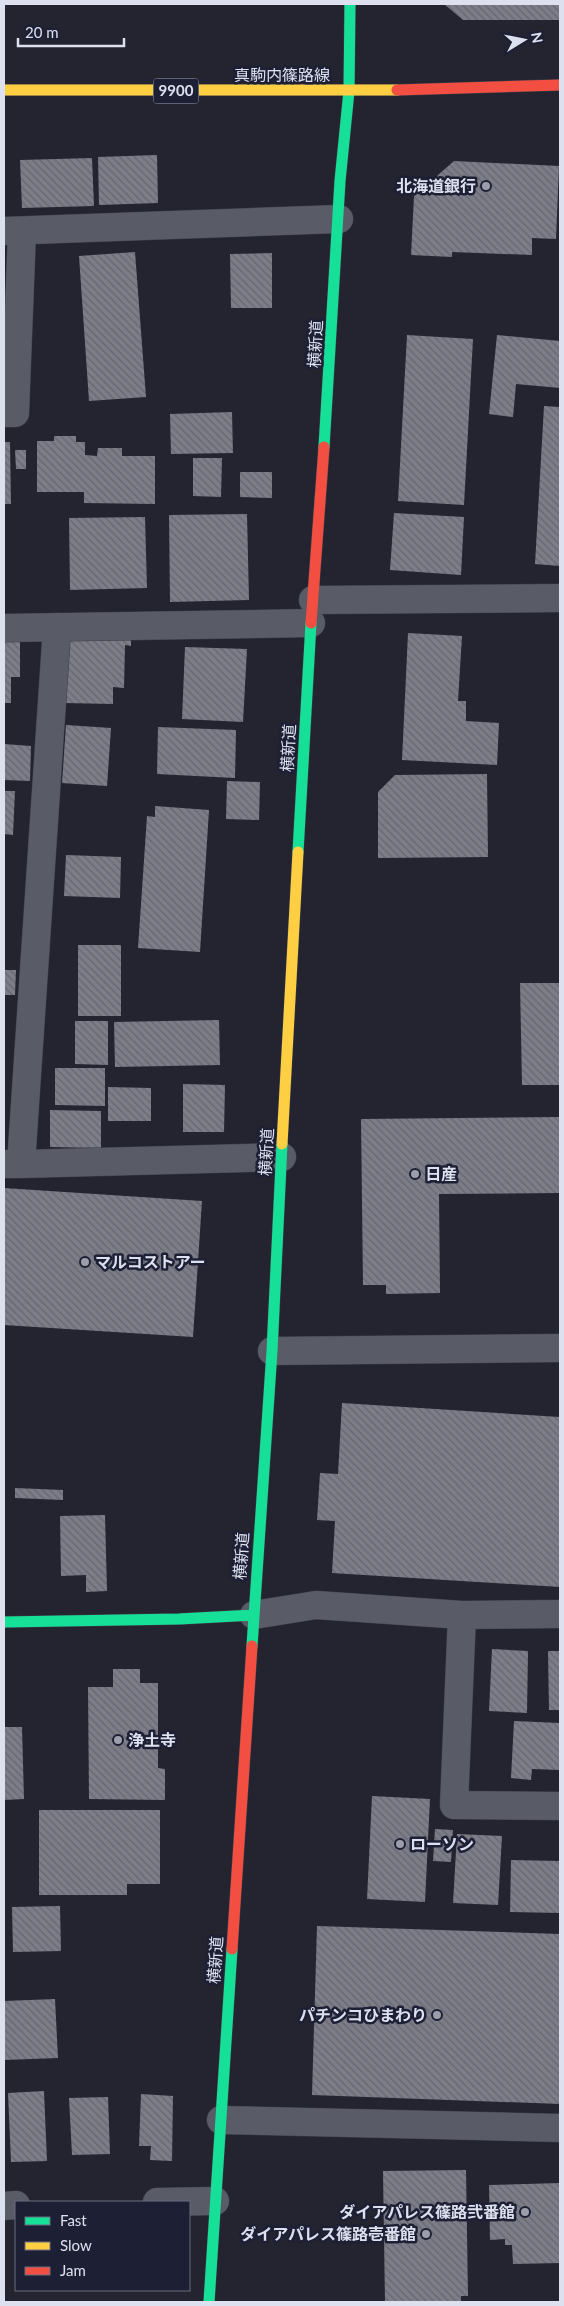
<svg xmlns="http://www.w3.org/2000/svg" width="564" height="2306" font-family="Lato,'Noto Sans JP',sans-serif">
<defs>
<pattern id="building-back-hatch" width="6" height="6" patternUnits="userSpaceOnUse" patternTransform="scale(1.25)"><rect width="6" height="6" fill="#7c7d88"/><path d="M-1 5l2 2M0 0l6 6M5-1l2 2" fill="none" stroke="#65666e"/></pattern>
</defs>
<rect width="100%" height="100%" fill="#23242f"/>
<path fill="url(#building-back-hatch)" d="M 444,4 L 560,4 L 560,20 L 463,20 Z
M 157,155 L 158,203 L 99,205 L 98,157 Z
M 92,158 L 94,206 L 22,208 L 20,160 Z
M 454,161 L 559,166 L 556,239 L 532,238 L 532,255 L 452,252 L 452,257 L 411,255 L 414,196 Z
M 135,252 L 146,397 L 89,401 L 79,256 Z
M 272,253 L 272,308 L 231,308 L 230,254 Z
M 407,335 L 473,339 L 464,505 L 398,501 Z
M 497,335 L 560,341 L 560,388 L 516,384 L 513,417 L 489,414 Z
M 544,406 L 560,407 L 560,566 L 535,564 Z
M 232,412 L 233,453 L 171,454 L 170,414 Z
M 54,436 L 76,436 L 76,442 L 85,442 L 85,455 L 97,456 L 98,448 L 122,448 L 122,456 L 155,456 L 155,504 L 84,503 L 84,492 L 37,492 L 37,441 L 54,441 Z
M 4,442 L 10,442 L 11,504 L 4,504 Z
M 15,450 L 26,450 L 26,469 L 16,469 Z
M 193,458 L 222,458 L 221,497 L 193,496 Z
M 240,472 L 272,472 L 272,498 L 240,497 Z
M 394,513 L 464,517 L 461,575 L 390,570 Z
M 247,514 L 249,600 L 170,602 L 169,515 Z
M 145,517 L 147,588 L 70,590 L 69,518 Z
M 66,628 L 131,630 L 131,646 L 125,645 L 124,688 L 113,687 L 113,704 L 64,703 Z
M 408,633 L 462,636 L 458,701 L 466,701 L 466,721 L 499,723 L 497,765 L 402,760 Z
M 4,641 L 20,641 L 20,677 L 11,677 L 11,703 L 4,703 Z
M 185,647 L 247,649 L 243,722 L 182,719 Z
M 66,725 L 111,728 L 107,786 L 62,783 Z
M 158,727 L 236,730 L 235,778 L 157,774 Z
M 4,744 L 31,746 L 30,781 L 4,780 Z
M 487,774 L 488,857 L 378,858 L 378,792 L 395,775 Z
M 227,781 L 260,782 L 259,820 L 226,819 Z
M 4,791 L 15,791 L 13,835 L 4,834 Z
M 155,806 L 209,810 L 200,952 L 138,948 L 147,816 L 155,817 Z
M 66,855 L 121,857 L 120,898 L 64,896 Z
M 78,945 L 121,945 L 121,1016 L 78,1016 Z
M 4,970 L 16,970 L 15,995 L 4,995 Z
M 520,983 L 560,983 L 560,1085 L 522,1085 Z
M 219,1020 L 220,1065 L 115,1067 L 114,1022 Z
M 75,1021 L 108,1021 L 108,1065 L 75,1064 Z
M 55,1068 L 105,1068 L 105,1106 L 55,1105 Z
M 183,1084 L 225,1085 L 224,1132 L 183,1132 Z
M 108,1087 L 151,1088 L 151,1121 L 108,1121 Z
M 50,1110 L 101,1111 L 101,1148 L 50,1147 Z
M 560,1117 L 559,1193 L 439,1194 L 440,1293 L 386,1294 L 386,1285 L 363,1285 L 361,1119 Z
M 4,1188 L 202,1201 L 193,1337 L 4,1325 Z
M 342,1403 L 560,1417 L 560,1587 L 332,1573 L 335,1521 L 317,1520 L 320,1473 L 338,1474 Z
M 15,1488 L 63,1490 L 63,1500 L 15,1498 Z
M 105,1515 L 107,1591 L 86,1592 L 86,1575 L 61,1576 L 60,1516 Z
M 492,1649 L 528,1651 L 527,1713 L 489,1711 Z
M 548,1651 L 560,1651 L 560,1710 L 549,1710 Z
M 113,1669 L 140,1669 L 140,1683 L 158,1683 L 158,1768 L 165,1769 L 165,1800 L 89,1799 L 88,1687 L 113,1687 Z
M 514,1721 L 560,1723 L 560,1770 L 532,1769 L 531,1780 L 511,1778 Z
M 4,1727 L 22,1727 L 24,1799 L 4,1800 Z
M 372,1796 L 430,1799 L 425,1902 L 367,1899 Z
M 39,1810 L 160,1810 L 160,1884 L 127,1884 L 127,1895 L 39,1895 Z
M 435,1829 L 453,1830 L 451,1862 L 433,1861 Z
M 457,1834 L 502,1836 L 498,1905 L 453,1903 Z
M 511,1860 L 560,1861 L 560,1913 L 510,1912 Z
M 60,1906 L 61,1951 L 13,1952 L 12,1907 Z
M 317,1926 L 560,1934 L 560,2104 L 312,2095 Z
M 55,1999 L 58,2058 L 4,2060 L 4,2001 Z
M 44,2091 L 47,2161 L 11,2162 L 8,2093 Z
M 141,2094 L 173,2096 L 172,2161 L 150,2160 L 151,2146 L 139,2146 Z
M 108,2097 L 110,2154 L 72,2155 L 69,2098 Z
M 466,2170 L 468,2296 L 461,2296 L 461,2302 L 385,2302 L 383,2171 Z
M 560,2183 L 560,2263 L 513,2264 L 512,2245 L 505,2245 L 505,2239 L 490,2240 L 489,2185 Z"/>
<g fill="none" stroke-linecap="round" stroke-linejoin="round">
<defs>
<path id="street" d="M 4,231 L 339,219
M 4,413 L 15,413 L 22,231
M 313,600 L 560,598
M 4,628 L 311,623
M 4,1164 L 21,1164 L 57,627
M 21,1164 L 282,1157
M 272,1351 L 560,1348
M 254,1615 L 316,1605 L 462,1615 L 560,1614
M 462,1615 L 454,1805 L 560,1806
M 221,2120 L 560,2128
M 157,2202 L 215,2201
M 4,2206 L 16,2205"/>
<path id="fast" d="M 324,447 L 340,181 L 349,91 L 350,4
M 298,852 L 311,623
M 4,1622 L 179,1619 L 254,1615
M 252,1646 L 272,1351 L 282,1144
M 209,2302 L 232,1949"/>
<path id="slow" d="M 4,90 L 397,90
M 282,1144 L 298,852"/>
<path id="jam" d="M 397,90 L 560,85
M 311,623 L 324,447
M 232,1949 L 252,1646"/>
</defs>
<use href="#street" stroke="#3e3f49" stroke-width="29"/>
<use href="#fast" stroke="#3e3f49" stroke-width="12"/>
<use href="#slow" stroke="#3e3f49" stroke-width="12"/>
<use href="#jam" stroke="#3e3f49" stroke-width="12"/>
<use href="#street" stroke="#595b66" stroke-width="28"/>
<use href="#fast" stroke="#16e098" stroke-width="11"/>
<use href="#slow" stroke="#ffcf43" stroke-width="11"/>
<use href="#jam" stroke="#f24e42" stroke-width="11"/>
</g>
<g fill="#9c9eab" stroke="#1d2035" stroke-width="2">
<circle cx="486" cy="186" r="5"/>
<circle cx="415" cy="1174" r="5"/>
<circle cx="85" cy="1262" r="5"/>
<circle cx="118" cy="1740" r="5"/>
<circle cx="400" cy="1844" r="5"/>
<circle cx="437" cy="2015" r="5"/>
<circle cx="525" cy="2212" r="5"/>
<circle cx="426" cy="2234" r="5"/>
</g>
<g text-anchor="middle" stroke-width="5" stroke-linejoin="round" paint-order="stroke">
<rect fill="#1d2035" stroke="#a3a6b6" stroke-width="1" x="153.5" y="78.5" width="45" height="25" rx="4"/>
<g font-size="15" font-weight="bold" fill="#dde0ee">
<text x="176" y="96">9900</text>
</g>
<g font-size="16" fill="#dde0ee" stroke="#1d2035">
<text x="282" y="81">真駒内篠路線</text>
<text transform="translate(315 344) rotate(-87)" y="6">横新道</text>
<text transform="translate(288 748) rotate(-87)" y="6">横新道</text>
<text transform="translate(266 1152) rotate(-87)" y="6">横新道</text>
<text transform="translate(241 1556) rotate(-86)" y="6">横新道</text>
<text transform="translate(215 1960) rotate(-86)" y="6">横新道</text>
</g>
<g font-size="16" font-weight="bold" fill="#dde0ee" stroke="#1d2035" text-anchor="end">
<text x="476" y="192">北海道銀行</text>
<text x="425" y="1180" text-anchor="start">日産</text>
<text x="95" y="1268" text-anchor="start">マルコストアー</text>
<text x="128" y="1746" text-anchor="start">浄土寺</text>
<text x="410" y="1850" text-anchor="start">ローソン</text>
<text x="427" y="2021">パチンコひまわり</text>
<text x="515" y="2218">ダイアパレス篠路弐番館</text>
<text x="416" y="2240">ダイアパレス篠路壱番館</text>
</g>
</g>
<rect width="564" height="2306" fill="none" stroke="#dde0ee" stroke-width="10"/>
<rect x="15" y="2201" width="175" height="90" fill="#1d2035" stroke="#6a6d7f"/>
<rect x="25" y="2217" width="25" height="8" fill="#16e098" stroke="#6a6d7f"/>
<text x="60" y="2226" font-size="15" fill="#dde0ee">Fast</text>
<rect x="25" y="2242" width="25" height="8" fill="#ffcf43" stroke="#6a6d7f"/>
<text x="60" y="2251" font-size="15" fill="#dde0ee">Slow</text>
<rect x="25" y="2267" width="25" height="8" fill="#f24e42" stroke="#6a6d7f"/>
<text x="60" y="2276" font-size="15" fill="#dde0ee">Jam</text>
<g transform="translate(524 40) rotate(80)" stroke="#1d2035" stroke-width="4" paint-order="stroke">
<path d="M0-4L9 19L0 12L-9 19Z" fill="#dde0ee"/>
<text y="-8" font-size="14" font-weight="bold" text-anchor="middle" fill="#dde0ee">N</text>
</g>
<path d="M18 38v8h106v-8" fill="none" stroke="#dde0ee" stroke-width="2.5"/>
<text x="25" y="38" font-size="15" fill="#dde0ee" stroke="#1d2035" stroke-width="4" paint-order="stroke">20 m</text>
</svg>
